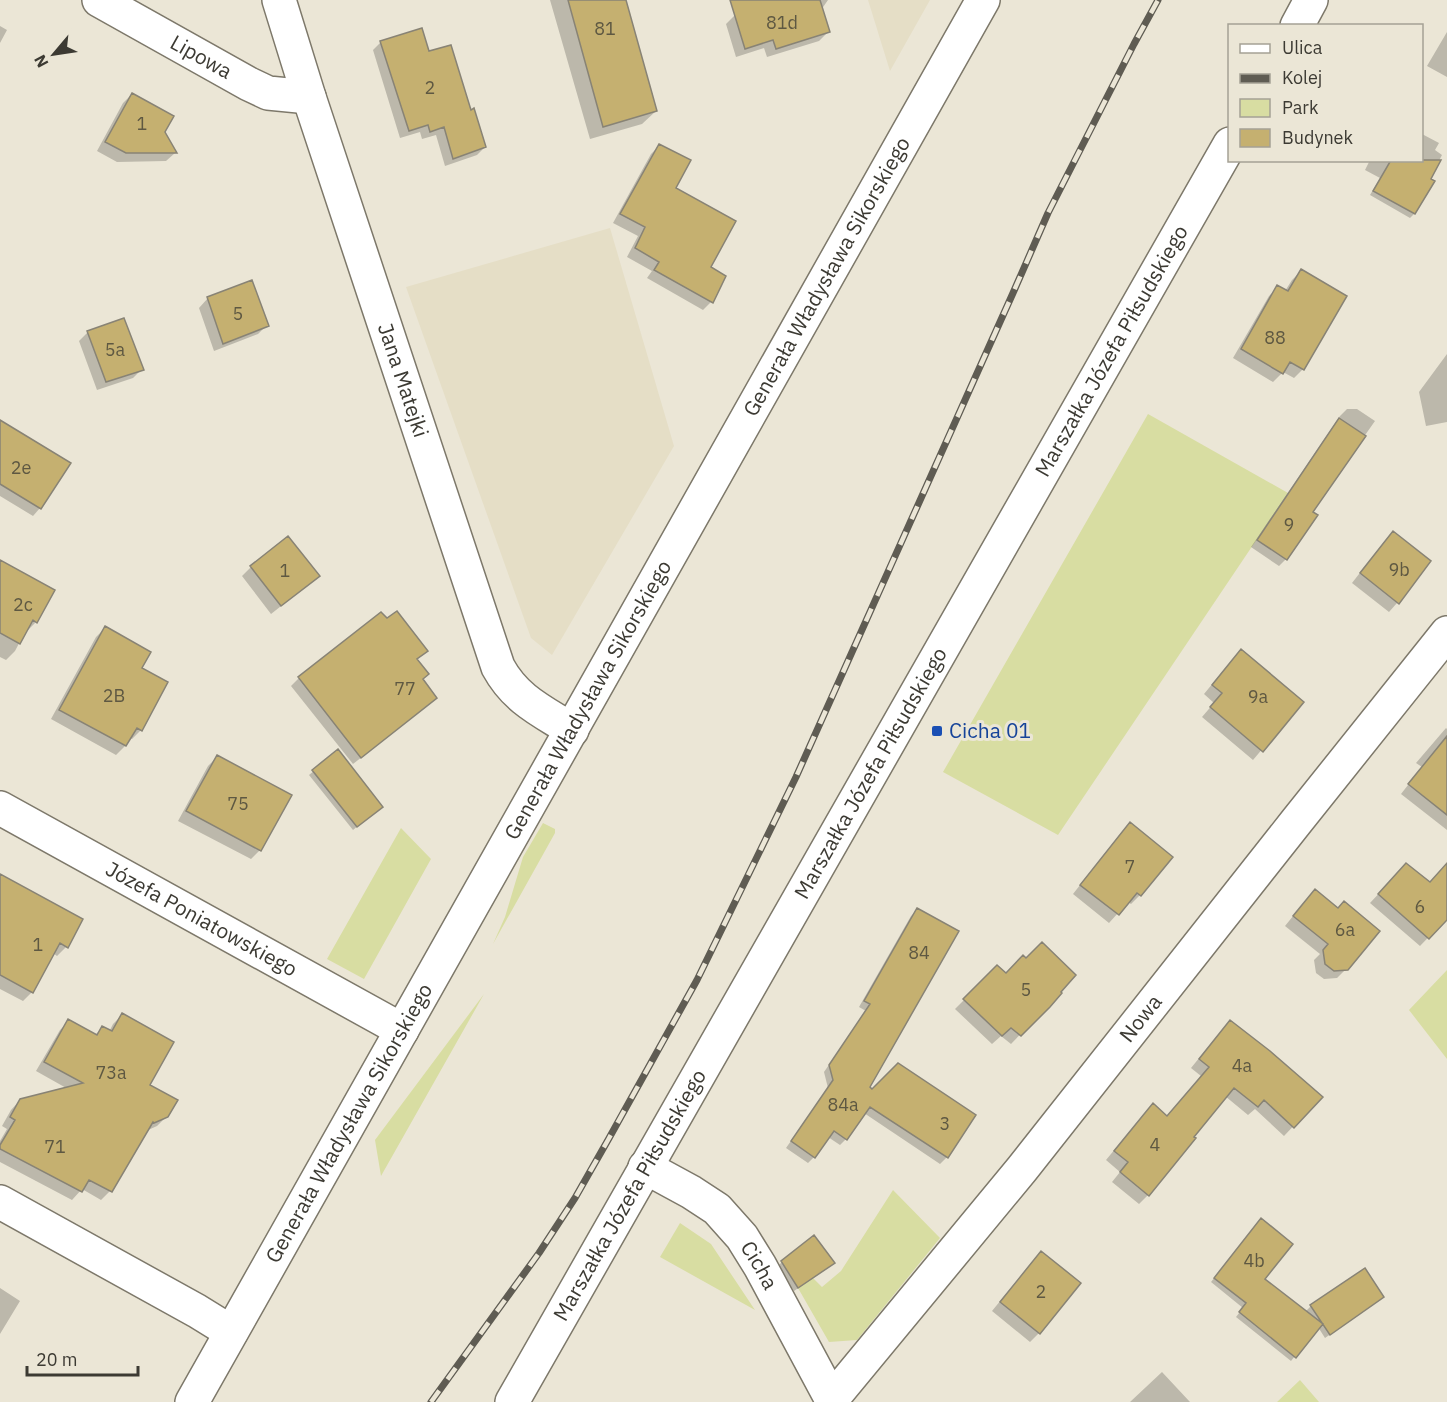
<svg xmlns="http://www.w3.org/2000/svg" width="1447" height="1402" font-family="'IBM Plex Sans',sans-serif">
<rect width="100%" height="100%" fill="#ebe6d6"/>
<path fill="#e5dec6" d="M 868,0 L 930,0 L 890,71 Z
M 610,228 L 674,446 L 552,655 L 531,638 L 406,287 Z"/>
<path fill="#d8dda2" d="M 1148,414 L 1288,493 L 1058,835 L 943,772 Z
M 543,823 L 555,829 L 555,833 L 493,944 L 505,917 L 523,857 Z
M 401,828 L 431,859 L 364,979 L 327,959 Z
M 1447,970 L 1447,1059 L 1409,1010 Z
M 484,994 L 381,1176 L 375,1140 Z
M 893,1190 L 940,1238 L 857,1340 L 829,1342 L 798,1288 L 813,1278 L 822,1287 L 841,1271 Z
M 680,1223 L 711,1244 L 755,1310 L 660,1257 Z
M 1300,1380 L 1319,1402 L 1277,1402 Z"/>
<path fill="#0003" d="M 550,0 L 624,0 L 656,111 L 642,124 L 590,139 Z
M 757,0 L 828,0 L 821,10 L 828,32 L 819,41 L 767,57 L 764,48 L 736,57 L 726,24 L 735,15 Z
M 0,26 L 7,30 L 0,43 Z
M 1447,32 L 1447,77 L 1427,66 Z
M 381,42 L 428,53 L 470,112 L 485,147 L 477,155 L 445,166 L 436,135 L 422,139 L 420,132 L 400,138 L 373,50 Z
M 132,94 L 164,132 L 175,153 L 166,161 L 117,162 L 97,151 L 123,103 Z
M 1422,134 L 1439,143 L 1435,150 L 1442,155 L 1429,180 L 1414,214 L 1410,218 L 1370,195 L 1380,178 L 1365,170 L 1370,160 L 1422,160 Z
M 659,146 L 674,188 L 709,268 L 711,302 L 703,310 L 647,278 L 652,271 L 627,257 L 638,236 L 613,223 L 651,154 Z
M 1301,271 L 1303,369 L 1294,378 L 1283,372 L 1273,382 L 1233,358 L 1269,296 L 1278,287 L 1285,291 L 1292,280 Z
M 208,298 L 267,325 L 258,334 L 214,351 L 199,308 Z
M 88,332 L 142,369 L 133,378 L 97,390 L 79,341 Z
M 1447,354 L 1447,422 L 1426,426 L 1419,392 Z
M 1347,409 L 1357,409 L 1375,421 L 1311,512 L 1286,559 L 1279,566 L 1251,547 L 1340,416 Z
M 0,431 L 40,508 L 33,516 L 0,496 Z
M 1393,533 L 1429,562 L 1397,603 L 1389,612 L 1352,583 L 1384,542 Z
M 288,538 L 309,584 L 271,614 L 242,576 L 251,567 Z
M 0,569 L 36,622 L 27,631 L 26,630 L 15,651 L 6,660 L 0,657 Z
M 381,614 L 426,651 L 416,660 L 421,680 L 435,698 L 428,705 L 353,764 L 291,686 L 299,678 Z
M 105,628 L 140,669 L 141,730 L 132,739 L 130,738 L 125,746 L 116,755 L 51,719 L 96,637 Z
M 1232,660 L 1302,702 L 1253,760 L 1202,717 L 1214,703 L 1204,694 Z
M 1446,728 L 1447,729 L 1447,830 L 1401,794 L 1422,767 L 1416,763 Z
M 338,751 L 377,810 L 353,830 L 309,775 Z
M 217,757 L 260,850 L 251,859 L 178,821 L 208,766 Z
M 1121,833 L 1140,895 L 1131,904 L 1128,902 L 1109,923 L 1073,894 Z
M 1447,864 L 1447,918 L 1420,946 L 1370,903 L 1398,873 L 1429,884 Z
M 0,876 L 66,947 L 57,956 L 53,953 L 32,992 L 23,1001 L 0,989 Z
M 1306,900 L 1346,969 L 1337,978 L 1324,979 L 1316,973 L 1314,960 L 1320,954 L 1285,926 Z
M 917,910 L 868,1087 L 872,1090 L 974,1116 L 946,1158 L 940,1164 L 864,1113 L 846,1139 L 840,1145 L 828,1137 L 814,1157 L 808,1163 L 786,1148 L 828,1088 L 824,1072 L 866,1011 L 859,1007 L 911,916 Z
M 997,967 L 1006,975 L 1059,992 L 1060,993 L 1011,1044 L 1001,1036 L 992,1044 L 955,1009 Z
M 122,1015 L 148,1086 L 167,1116 L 157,1126 L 146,1131 L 110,1191 L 101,1200 L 82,1189 L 72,1200 L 0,1162 L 0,1141 L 7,1129 L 2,1126 L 11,1110 L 20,1100 L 68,1089 L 36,1071 L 60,1030 L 69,1021 L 95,1035 L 102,1028 L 109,1032 L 113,1024 Z
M 1231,1022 L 1321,1097 L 1284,1136 L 1255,1109 L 1248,1115 L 1225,1096 L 1192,1137 L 1194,1139 L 1148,1195 L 1139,1204 L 1112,1182 L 1120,1172 L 1106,1160 L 1144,1114 L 1167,1117 L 1201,1076 L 1191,1068 L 1222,1030 Z
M 1257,1224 L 1263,1279 L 1305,1312 L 1311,1306 L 1364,1270 L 1378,1301 L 1325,1338 L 1318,1327 L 1291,1361 L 1236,1317 L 1243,1308 L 1211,1282 Z
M 1041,1253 L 1039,1333 L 1030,1342 L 992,1311 L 1032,1262 Z
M 782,1262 L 829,1267 L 794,1291 L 778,1266 Z
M 0,1288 L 20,1301 L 0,1334 Z
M 1162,1372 L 1190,1402 L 1130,1402 Z"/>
<path fill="#c5b070" stroke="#888375" stroke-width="1.5" d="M 568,0 L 626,0 L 657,111 L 603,127 Z
M 730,0 L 820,0 L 830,32 L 776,49 L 773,40 L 745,49 Z
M 422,28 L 429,51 L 451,45 L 471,110 L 474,108 L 486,147 L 453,159 L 444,127 L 430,132 L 428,125 L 409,131 L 380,41 Z
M 132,93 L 174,116 L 165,132 L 177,153 L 126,153 L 105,142 Z
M 659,144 L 691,160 L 676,188 L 736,221 L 711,267 L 726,276 L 713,303 L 654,270 L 659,262 L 635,248 L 645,227 L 620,214 Z
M 1391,160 L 1441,160 L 1431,179 L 1435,181 L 1415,214 L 1373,191 Z
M 1301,269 L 1347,296 L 1304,370 L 1290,362 L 1283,374 L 1241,349 L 1277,285 L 1288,291 Z
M 252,280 L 269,326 L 223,344 L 207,297 Z
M 124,318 L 144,370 L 106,382 L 87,331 Z
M 1339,418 L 1366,436 L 1313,512 L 1318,515 L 1287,560 L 1257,540 Z
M 0,420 L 71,463 L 41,509 L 0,484 Z
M 1393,531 L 1431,561 L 1399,604 L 1360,573 Z
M 288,536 L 320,576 L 281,606 L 250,566 Z
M 0,560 L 55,590 L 37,623 L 33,620 L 20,644 L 0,633 Z
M 397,611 L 428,651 L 417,659 L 429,674 L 423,679 L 437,698 L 361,758 L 298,677 L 381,612 L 387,618 Z
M 105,626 L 151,652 L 142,668 L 168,682 L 142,731 L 137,728 L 126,746 L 59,710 Z
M 1241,649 L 1304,702 L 1263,752 L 1210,707 L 1222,693 L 1212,685 Z
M 1447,736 L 1447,815 L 1408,784 Z
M 338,749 L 383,807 L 357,827 L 312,770 Z
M 217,755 L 292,795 L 261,851 L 186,811 Z
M 1130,822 L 1173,857 L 1141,896 L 1137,893 L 1119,915 L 1080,885 Z
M 1406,863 L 1430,882 L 1447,863 L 1447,920 L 1429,939 L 1378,894 Z
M 0,874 L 83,919 L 68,948 L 60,943 L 33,993 L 0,975 Z
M 1315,889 L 1338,908 L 1344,901 L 1380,931 L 1348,970 L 1334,971 L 1325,964 L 1323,950 L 1328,944 L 1293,916 Z
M 917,908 L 959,931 L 870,1087 L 872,1089 L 898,1063 L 976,1115 L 948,1158 L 870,1107 L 847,1140 L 834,1131 L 815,1158 L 791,1141 L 833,1080 L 829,1065 L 870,1004 L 864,1001 Z
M 1042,942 L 1076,975 L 1061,992 L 1062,993 L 1050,1007 L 1021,1036 L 1011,1028 L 1002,1036 L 963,999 L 997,965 L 1006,973 L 1023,955 L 1026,958 Z
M 122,1013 L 174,1042 L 150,1085 L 178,1100 L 168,1117 L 154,1123 L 153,1122 L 112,1192 L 89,1180 L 82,1192 L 0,1149 L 0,1145 L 15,1120 L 10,1117 L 20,1099 L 83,1083 L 44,1062 L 68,1019 L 97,1035 L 102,1026 L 112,1031 Z
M 1230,1020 L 1270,1051 L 1323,1097 L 1294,1128 L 1264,1100 L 1258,1107 L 1234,1088 L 1194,1137 L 1196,1138 L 1149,1196 L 1120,1172 L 1128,1162 L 1114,1151 L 1153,1103 L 1167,1116 L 1209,1067 L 1199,1059 Z
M 1261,1218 L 1293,1244 L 1265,1279 L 1323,1324 L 1296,1358 L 1239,1312 L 1246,1303 L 1214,1278 Z
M 814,1235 L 835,1263 L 798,1288 L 781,1261 Z
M 1041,1251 L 1081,1283 L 1040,1334 L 1000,1302 Z
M 1365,1268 L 1384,1297 L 1330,1335 L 1310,1305 Z"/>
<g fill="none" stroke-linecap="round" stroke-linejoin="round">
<defs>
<g id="minor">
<path id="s1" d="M 99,0 L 249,84 L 268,93 L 309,97"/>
<path id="s2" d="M 279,0 L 309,97 L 498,667 C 516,700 542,711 572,730"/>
<path id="s3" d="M 0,808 L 402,1030"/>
<path id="s4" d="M 645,1167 L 691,1192 L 717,1209 L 742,1237 L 760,1266 L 833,1402"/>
<path d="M 0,1202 L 197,1311 L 231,1332"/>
<path id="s5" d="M 832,1399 L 1022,1169 L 1296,822 L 1447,633"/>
</g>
<g id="major">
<path d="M 1297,26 L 1311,0"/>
<path id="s6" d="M 192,1402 L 983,0"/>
<path id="s7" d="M 512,1402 L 1230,144"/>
</g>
</defs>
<use href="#minor" stroke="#7d786a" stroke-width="36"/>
<use href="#major" stroke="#7d786a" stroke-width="36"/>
<use href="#minor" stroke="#fff" stroke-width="33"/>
<use href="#major" stroke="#fff" stroke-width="33"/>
<defs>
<path id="rail" d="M 431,1402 L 539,1253 L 575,1198 L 608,1140 L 697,980 L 796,777 L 1013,293 L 1048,213 L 1134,44 L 1158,0"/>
</defs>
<use href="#rail" stroke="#5f5c53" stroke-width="7"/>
<use href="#rail" stroke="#ebe6d6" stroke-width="4.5" stroke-dasharray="14" stroke-linecap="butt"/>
</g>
<rect fill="#1a4fb4" stroke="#ebe6d6" stroke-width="2" x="931" y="725" width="12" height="12" rx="3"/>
<g text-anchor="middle" stroke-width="6" stroke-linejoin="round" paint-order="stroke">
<g font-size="18" fill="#5e5842">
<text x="782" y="29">81d</text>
<text x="605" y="35">81</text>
<text x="430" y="94">2</text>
<text x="142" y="130">1</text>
<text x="238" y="320">5</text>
<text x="1275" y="344">88</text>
<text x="115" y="356">5a</text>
<text x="21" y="474">2e</text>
<text x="1289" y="531">9</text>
<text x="1399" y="576">9b</text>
<text x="285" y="577">1</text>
<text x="23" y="611">2c</text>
<text x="405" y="695">77</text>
<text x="114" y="702">2B</text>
<text x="1258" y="703">9a</text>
<text x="238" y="810">75</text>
<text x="1130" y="873">7</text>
<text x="1420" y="913">6</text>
<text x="1345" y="936">6a</text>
<text x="38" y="951">1</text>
<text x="919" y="959">84</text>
<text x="1026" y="996">5</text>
<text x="1242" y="1072">4a</text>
<text x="111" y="1079">73a</text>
<text x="843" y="1111">84a</text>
<text x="945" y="1130">3</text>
<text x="1155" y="1151">4</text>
<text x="55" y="1153">71</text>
<text x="1254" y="1267">4b</text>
<text x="1041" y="1298">2</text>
</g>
<g font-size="21" fill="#3c3a33" stroke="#ebe6d6">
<text dy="7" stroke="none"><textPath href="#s1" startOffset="117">Lipowa</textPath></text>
<text dy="7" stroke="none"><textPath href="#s6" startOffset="1292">Generała Władysława Sikorskiego</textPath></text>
<text dy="7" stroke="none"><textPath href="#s7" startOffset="1210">Marszałka Józefa Piłsudskiego</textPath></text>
<text dy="7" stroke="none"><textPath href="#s2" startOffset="400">Jana Matejki</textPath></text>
<text dy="7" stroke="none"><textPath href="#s6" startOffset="806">Generała Władysława Sikorskiego</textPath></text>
<text dy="7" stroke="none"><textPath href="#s7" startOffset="724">Marszałka Józefa Piłsudskiego</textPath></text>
<text dy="7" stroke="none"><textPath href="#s3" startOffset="230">Józefa Poniatowskiego</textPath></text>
<text dy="7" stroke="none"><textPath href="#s5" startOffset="490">Nowa</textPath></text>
<text dy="7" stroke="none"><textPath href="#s6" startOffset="320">Generała Władysława Sikorskiego</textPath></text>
<text dy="7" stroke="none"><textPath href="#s7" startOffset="238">Marszałka Józefa Piłsudskiego</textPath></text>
<text dy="7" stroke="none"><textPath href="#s4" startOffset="154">Cicha</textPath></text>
</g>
<g font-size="21" fill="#164399" stroke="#ebe6d6" text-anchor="start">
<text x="949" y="738">Cicha 01</text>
</g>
</g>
<rect x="1228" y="24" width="195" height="138" fill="#ebe6d6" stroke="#a5a195" stroke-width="1.5"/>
<rect x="1240" y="44" width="30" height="9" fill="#ffffff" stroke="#a5a195" stroke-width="1.5"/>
<text x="1282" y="54" font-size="18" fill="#3c3a33">Ulica</text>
<rect x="1240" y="74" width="30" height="9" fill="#5f5c53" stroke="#a5a195" stroke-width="1.5"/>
<text x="1282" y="84" font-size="18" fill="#3c3a33">Kolej</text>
<rect x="1240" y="99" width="30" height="18" fill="#d8dda2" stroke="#a5a195" stroke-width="1.5"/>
<text x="1282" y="114" font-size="18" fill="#3c3a33">Park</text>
<rect x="1240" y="129" width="30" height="18" fill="#c5b070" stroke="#a5a195" stroke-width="1.5"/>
<text x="1282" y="144" font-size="18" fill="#3c3a33">Budynek</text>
<g transform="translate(54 54) rotate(241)" stroke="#ebe6d6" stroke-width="4.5" paint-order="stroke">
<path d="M0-4.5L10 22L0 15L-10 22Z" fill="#3c3a33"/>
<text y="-9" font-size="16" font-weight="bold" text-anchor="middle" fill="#3c3a33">N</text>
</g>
<path d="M27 1366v9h111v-9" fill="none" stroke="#3c3a33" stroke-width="3"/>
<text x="36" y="1366" font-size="18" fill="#3c3a33" stroke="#ebe6d6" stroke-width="4.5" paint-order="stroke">20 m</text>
</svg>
